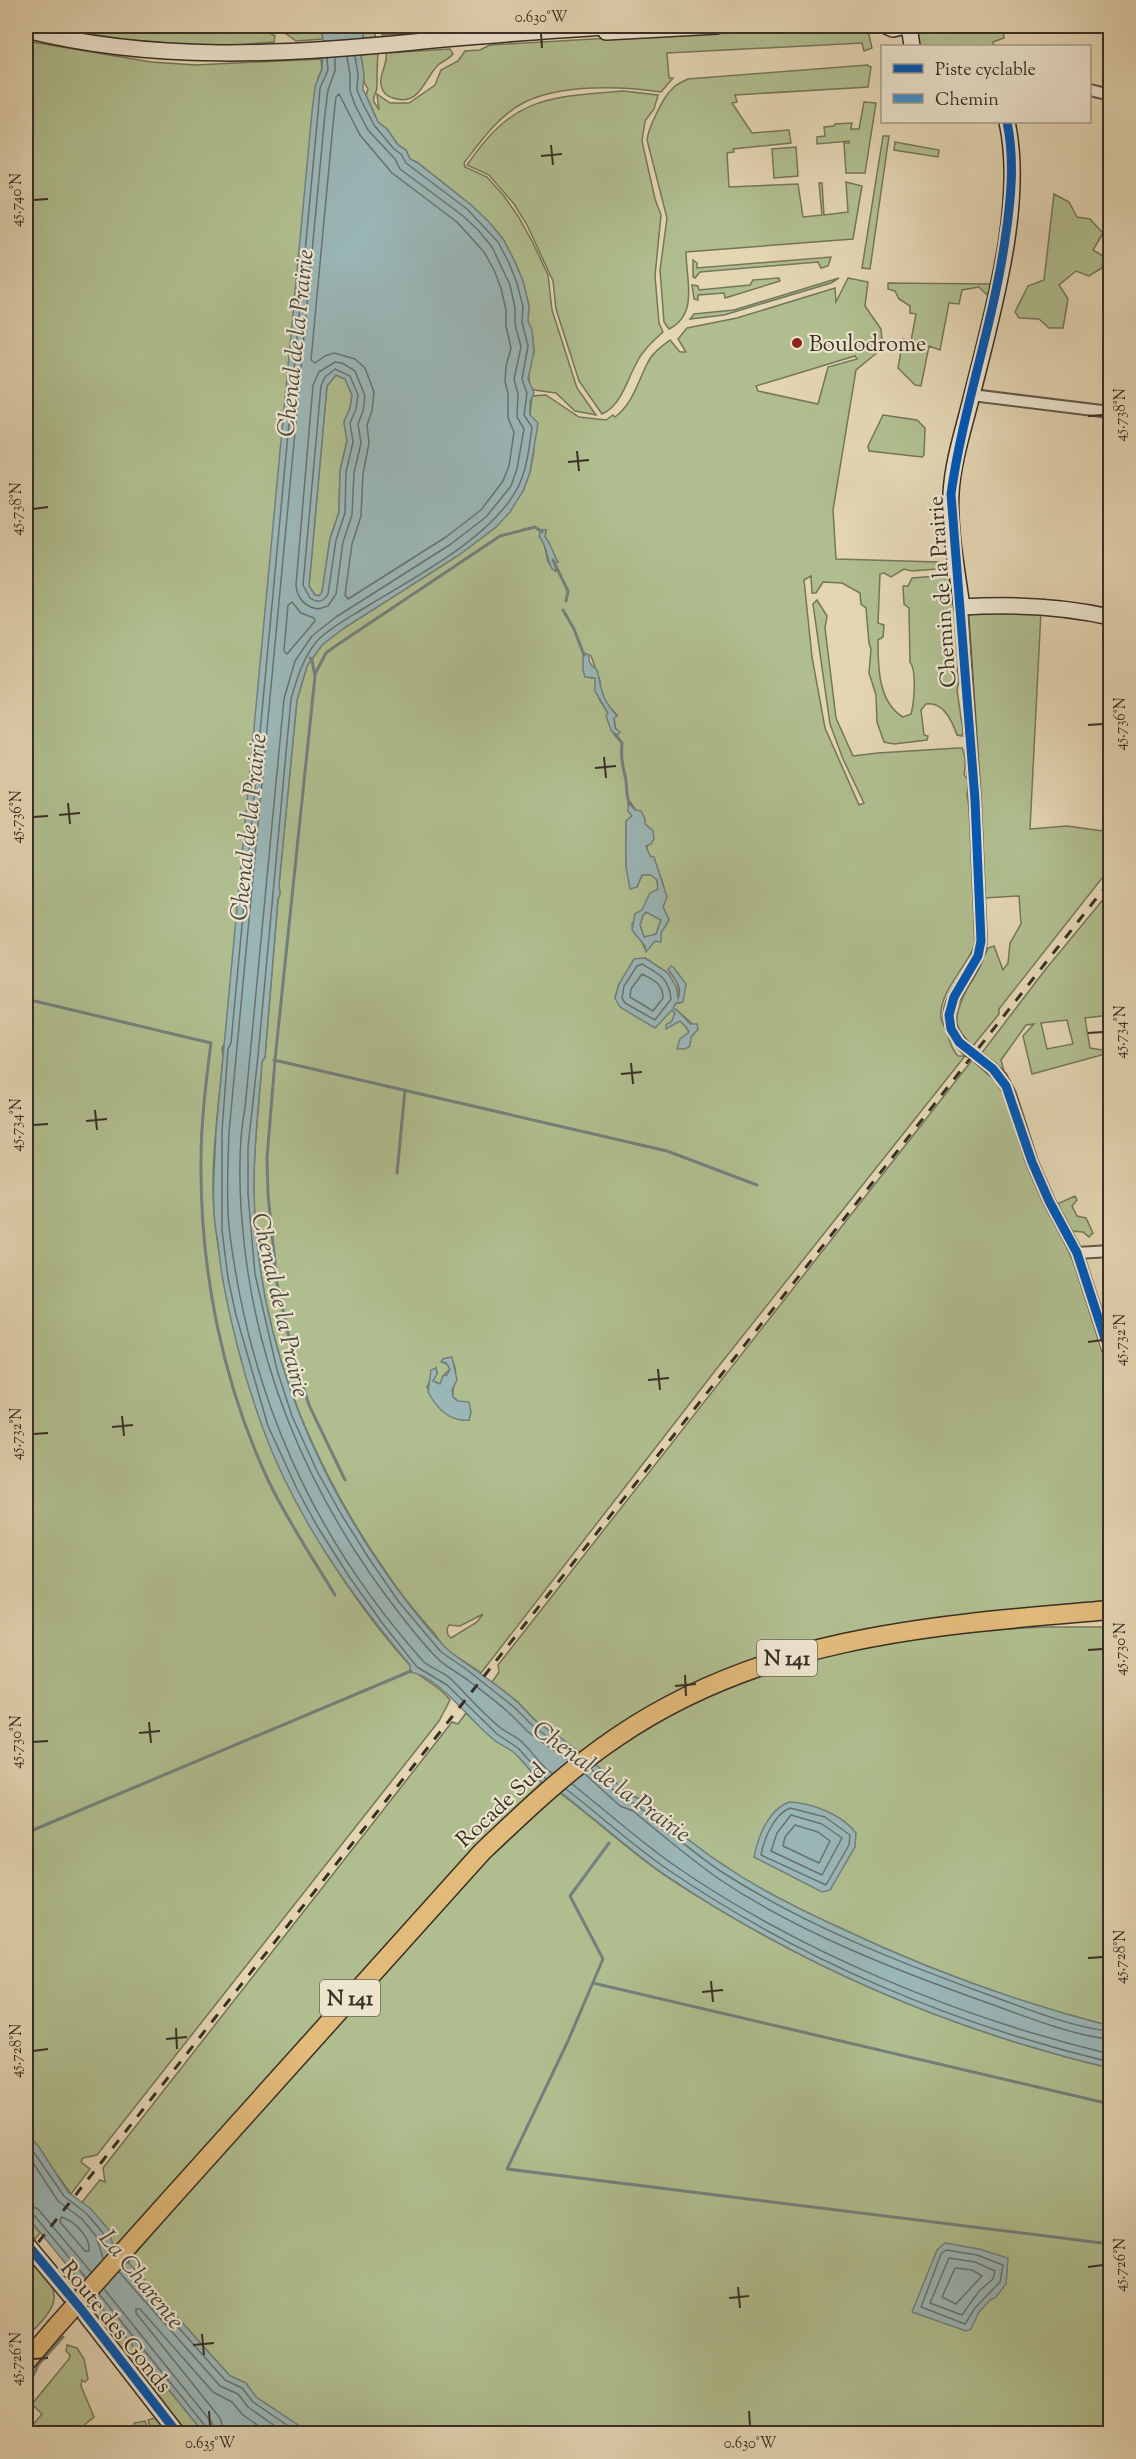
<svg xmlns="http://www.w3.org/2000/svg" width="1136" height="2459" font-family="'Sorts Mill Goudy',serif">
<rect width="100%" height="100%" fill="#e4d5b3"/>
<filter id="stains"><feTurbulence type="fractalNoise" baseFrequency=".00333" numOctaves="4"/><feColorMatrix values="0 0 0 0 .2 0 0 0 0 .09 0 0 0 0 .02 0 0 0 .5 -.17"/></filter>
<radialGradient id="worn" r=".72"><stop offset=".6" stop-color="#630" stop-opacity="0"/><stop offset="1" stop-color="#630" stop-opacity=".3"/></radialGradient>
<path fill="#b0be8f" stroke="#74765a" stroke-width="1.5" fill-rule="evenodd" d="M 41,26 L 320,26 L 323,39 L 296,41 L 281,30 L 266,29 L 266,31 L 275,36 L 274,42 L 212,47 L 121,39 Z
M 364,26 L 376,26 L 375,37 L 363,38 Z
M 382,26 L 395,26 L 401,34 L 382,35 Z
M 400,26 L 580,26 L 417,36 L 401,29 Z
M 813,26 L 863,26 L 869,35 L 872,48 L 864,51 L 862,43 L 667,53 L 669,78 L 673,78 L 661,92 C 622,86 562,84 525,102 C 499,115 481,141 464,163 L 465,167 L 487,177 L 504,196 L 518,216 L 533,243 L 548,275 L 552,310 L 577,388 L 596,415 L 575,411 L 556,393 L 534,390 L 530,387 L 528,369 L 534,352 L 532,331 L 528,321 L 529,306 L 523,281 L 514,260 L 503,239 L 488,221 L 471,205 L 418,163 L 410,159 L 406,150 L 398,145 L 387,129 L 378,122 L 366,95 L 368,89 L 364,82 L 361,55 L 378,53 C 377,64 377,76 377,87 C 377,93 372,96 374,102 C 374,102 379,109 379,110 L 377,94 L 390,103 L 409,103 L 435,85 L 441,70 L 458,61 L 465,51 L 480,50 L 490,45 Z
M 915,26 L 1003,26 L 1004,38 L 993,42 L 994,46 L 917,46 Z
M 26,41 L 151,62 L 196,65 L 321,59 L 322,69 L 318,78 L 225,1043 L 222,1048 L 223,1058 C 218,1113 208,1176 216,1231 C 234,1361 270,1473 345,1582 C 366,1613 390,1644 415,1671 C 426,1682 441,1687 450,1700 L 439,1721 L 97,2155 L 83,2158 L 81,2162 L 90,2169 L 71,2194 L 26,2131 Z
M 450,49 L 453,54 C 449,59 443,61 438,65 C 424,79 420,107 393,98 C 386,96 382,91 381,85 C 379,74 388,64 386,53 Z
M 867,65 L 871,67 L 868,87 L 735,95 L 737,102 L 732,103 L 752,133 L 789,130 L 791,143 L 733,149 L 734,152 L 727,153 L 729,187 L 798,184 L 803,217 L 822,215 L 819,183 L 822,183 L 824,215 L 848,212 L 846,182 L 862,186 L 853,239 L 686,252 C 686,279 699,314 669,329 L 664,322 L 660,270 L 667,218 L 647,140 C 648,129 663,97 672,89 C 676,84 682,82 688,79 Z
M 623,91 L 658,95 L 654,109 L 645,121 L 642,141 L 655,199 L 661,215 L 655,276 L 659,323 L 663,332 C 653,341 642,351 636,364 C 627,380 621,406 602,414 L 579,381 L 556,309 L 553,281 L 527,225 L 514,204 L 489,175 L 467,165 C 513,97 547,97 623,91 Z
M 864,102 L 876,103 L 865,173 L 846,173 L 844,143 L 849,143 L 849,141 L 817,144 L 817,137 L 825,136 L 824,127 L 834,126 L 835,124 L 852,123 L 851,129 L 859,129 Z
M 883,136 L 889,136 L 870,269 L 862,268 Z
M 895,142 L 939,150 L 938,157 L 894,150 Z
M 796,147 L 798,176 L 774,178 L 772,149 Z
M 1054,194 L 1069,202 L 1077,217 L 1090,219 L 1103,233 L 1093,250 L 1103,256 L 1102,268 L 1089,276 L 1076,271 L 1059,285 L 1068,299 L 1063,328 L 1049,328 L 1039,319 L 1019,318 L 1015,312 L 1028,286 L 1044,280 Z
M 831,257 L 828,266 L 821,268 L 818,262 L 700,272 L 695,278 L 693,277 L 693,260 L 697,263 L 697,268 Z
M 779,278 L 780,281 L 725,298 L 724,293 L 698,295 L 698,300 L 694,299 L 692,285 L 698,286 L 699,290 L 750,285 L 753,280 Z
M 839,278 L 831,283 L 724,315 L 690,319 L 694,314 L 734,310 Z
M 848,278 L 868,282 L 865,306 L 881,329 L 882,339 L 878,343 L 878,352 L 856,370 L 833,510 L 836,559 L 938,562 L 937,569 L 912,571 L 904,569 L 891,577 L 884,573 L 880,574 L 878,623 L 884,625 L 883,637 L 878,640 C 878,667 878,702 903,717 L 911,714 C 914,703 917,671 910,662 L 909,608 L 904,604 L 903,586 L 908,586 L 912,578 L 950,575 L 960,661 L 957,670 L 959,681 L 957,690 L 963,731 L 962,736 L 957,735 C 952,721 944,702 926,704 L 921,710 L 924,735 L 928,736 L 927,740 L 894,744 L 884,742 L 877,722 L 876,695 L 869,673 L 871,649 L 869,643 L 866,608 L 861,604 L 860,593 L 842,583 L 823,582 L 816,593 L 812,593 L 811,576 L 804,580 L 812,657 L 825,728 L 859,805 L 864,803 L 843,759 L 830,724 L 813,604 L 817,600 L 827,616 L 825,628 L 836,718 L 853,756 L 878,753 L 958,748 L 962,748 C 966,757 966,765 964,775 L 969,780 L 967,795 L 970,814 L 977,937 C 971,965 938,990 941,1018 C 942,1024 946,1029 948,1035 C 950,1044 952,1049 958,1056 L 965,1056 L 718,1367 L 481,1673 C 470,1665 458,1658 447,1650 C 442,1645 438,1638 433,1632 C 417,1614 402,1596 388,1575 C 309,1462 256,1332 254,1192 C 253,1148 259,1106 262,1062 L 265,1057 L 278,899 L 280,894 L 279,885 L 297,700 L 307,666 L 322,645 L 344,628 L 459,555 L 496,527 L 523,491 L 530,472 L 534,451 L 530,415 L 532,396 L 546,395 L 579,417 L 606,420 L 613,415 L 615,417 C 633,403 637,384 647,364 C 651,354 661,347 670,340 L 680,352 L 686,352 L 678,339 L 687,328 L 737,318 L 835,288 L 836,302 ZM 855,356 L 857,359 L 828,367 L 818,404 L 758,391 L 756,386 ZM 541,530 L 546,530 L 545,537 L 558,562 L 554,563 L 555,571 L 548,562 ZM 584,653 L 591,656 L 600,681 L 600,691 L 606,703 L 617,715 L 614,718 L 617,736 L 611,730 L 608,713 L 599,699 L 595,678 L 591,678 ZM 631,803 L 645,824 L 653,831 L 646,850 C 656,867 670,887 663,907 L 669,920 L 655,941 L 646,951 L 640,938 C 634,935 632,931 632,924 L 658,889 L 657,880 L 651,875 L 642,875 L 637,887 L 626,867 L 626,821 L 632,816 ZM 645,958 L 668,973 L 679,1000 L 678,983 L 668,969 L 686,984 L 680,1003 L 676,1003 L 673,1008 L 678,1011 L 698,1029 L 691,1037 L 687,1028 L 680,1021 L 666,1025 L 672,1021 L 675,1013 L 672,1010 L 615,998 L 619,984 ZM 449,1358 C 462,1369 451,1384 453,1397 L 458,1401 L 469,1420 C 448,1422 437,1403 427,1387 L 436,1368 L 437,1373 L 433,1381 L 440,1384 L 443,1376 L 450,1369 L 449,1365 L 442,1362 L 443,1359 ZM 483,1614 L 477,1622 L 451,1638 L 448,1635 L 447,1629 L 449,1625 L 460,1626 Z
M 888,283 L 990,284 L 992,289 L 989,297 L 979,287 L 962,290 L 959,304 L 949,303 L 940,350 L 929,346 L 921,386 L 915,385 L 898,368 L 903,339 L 911,341 L 916,314 L 910,313 L 910,306 L 899,299 L 895,291 L 888,289 Z
M 336,375 L 345,379 L 352,395 L 350,408 L 344,422 L 347,441 L 340,471 L 339,512 L 330,539 L 322,592 L 320,596 L 315,595 L 309,586 L 327,386 Z
M 883,415 L 917,420 L 925,428 L 924,455 L 922,457 L 869,451 L 868,446 Z
M 1041,611 L 1030,829 L 1067,826 L 1110,832 L 1110,868 L 999,1009 L 999,1014 L 972,1047 C 966,1040 958,1033 957,1023 C 955,1003 980,967 988,948 L 994,946 L 1003,970 L 1008,963 L 1010,943 L 1021,924 L 1019,896 L 984,898 L 967,614 Z
M 1110,891 L 1110,907 L 1108,911 L 1110,913 L 1110,1015 L 1085,1018 L 1090,1048 L 1103,1050 L 1102,1055 L 1032,1074 L 1023,1036 L 1034,1024 L 1026,1025 L 1001,1060 L 1004,1071 L 996,1063 L 981,1054 L 1045,970 ZM 1067,1020 L 1073,1044 L 1047,1049 L 1041,1023 Z
M 647,912 L 661,920 L 656,935 L 644,937 L 640,925 L 643,915 Z
M 973,1059 L 1000,1086 L 1027,1164 L 1075,1265 L 1110,1377 L 1110,1601 C 924,1617 733,1631 580,1753 L 536,1721 L 518,1702 L 492,1682 L 499,1672 L 498,1665 Z
M 1075,1196 L 1077,1200 L 1072,1206 L 1077,1216 L 1086,1218 L 1093,1233 L 1089,1237 L 1083,1232 L 1070,1231 L 1057,1204 Z
M 1044,1627 L 1110,1627 L 1110,2026 C 1016,2002 924,1968 836,1926 C 799,1909 762,1891 728,1868 C 696,1848 667,1822 638,1798 L 628,1795 L 594,1765 L 617,1748 L 617,1746 C 655,1724 693,1701 735,1685 C 833,1646 939,1632 1044,1627 Z
M 466,1713 L 493,1739 L 514,1752 L 542,1783 L 464,1858 L 114,2250 L 82,2202 L 100,2180 L 105,2182 L 103,2168 L 452,1722 L 458,1724 Z
M 560,1793 C 596,1820 629,1851 667,1877 C 802,1966 953,2031 1110,2068 L 1110,2433 L 310,2433 L 256,2397 L 246,2383 L 230,2376 L 128,2262 L 220,2153 L 261,2111 L 478,1867 L 536,1809 Z
M 26,2215 L 40,2233 L 35,2239 L 26,2227 Z
M 35,2263 C 68,2297 54,2309 26,2338 L 26,2273 Z
M 92,2295 L 204,2433 L 178,2433 L 81,2309 Z
M 67,2345 L 77,2348 L 84,2359 L 88,2379 L 85,2382 L 82,2380 L 81,2386 L 94,2417 L 74,2433 L 26,2433 L 42,2414 L 32,2404 L 69,2359 L 70,2355 L 66,2351 Z
M 159,2417 L 172,2433 L 135,2433 L 134,2423 L 145,2421 L 148,2430 L 150,2428 L 148,2420 Z"/>
<path fill="#9ab6b7" stroke="#73807d" stroke-width="1.5" fill-rule="evenodd" d="M 320,26 L 364,26 L 361,56 L 364,73 L 363,89 L 378,122 L 387,129 L 398,145 L 406,150 L 410,159 L 418,163 L 471,205 L 488,221 L 503,239 L 514,260 L 523,281 L 529,306 L 528,321 L 532,330 L 534,352 L 528,379 L 534,393 L 530,402 L 530,415 L 538,423 L 530,472 L 523,491 L 510,512 L 496,527 L 459,555 L 344,628 L 322,645 L 307,666 L 297,700 L 279,885 L 280,894 L 278,899 L 265,1057 L 262,1062 C 259,1106 253,1148 254,1192 C 256,1328 306,1458 383,1569 C 402,1596 422,1623 445,1647 C 455,1657 470,1665 481,1674 C 493,1683 506,1692 517,1702 C 524,1708 529,1715 536,1721 C 545,1729 557,1734 566,1742 C 587,1757 611,1775 628,1795 L 638,1798 C 667,1822 696,1848 728,1868 C 762,1891 799,1909 836,1926 C 924,1968 1016,2002 1110,2026 L 1110,2068 C 953,2031 801,1966 667,1876 C 638,1857 613,1833 585,1812 C 577,1805 569,1798 560,1792 C 553,1788 546,1786 540,1781 C 530,1772 523,1759 512,1751 C 506,1747 499,1744 493,1739 C 470,1721 439,1676 410,1672 L 410,1665 C 350,1594 294,1515 262,1426 C 245,1379 232,1330 223,1281 C 220,1265 219,1248 216,1231 C 211,1199 215,1164 216,1131 L 312,112 L 315,87 L 322,69 L 323,39 ZM 336,375 L 345,379 L 352,395 L 350,408 L 344,422 L 347,441 L 340,471 L 339,512 L 330,539 L 322,592 L 319,596 L 315,595 L 309,586 L 327,386 Z
M 541,530 L 546,530 L 545,537 C 552,544 553,555 558,562 L 554,563 L 557,571 L 552,569 C 545,555 549,550 539,536 Z
M 583,653 L 589,655 C 588,662 591,665 597,670 C 602,691 601,698 617,716 L 614,718 L 615,728 L 620,732 L 616,737 L 611,730 L 606,716 L 608,713 L 595,691 L 595,678 L 585,677 L 583,670 Z
M 628,802 L 635,810 L 641,811 L 645,819 L 645,824 L 653,831 L 654,839 L 651,844 L 646,846 L 650,856 L 654,857 L 667,897 L 663,907 L 669,920 L 661,933 L 661,942 L 655,941 L 646,952 L 645,946 L 632,930 L 635,914 L 642,910 L 650,893 L 658,889 L 657,880 L 651,875 L 642,875 L 637,887 L 630,889 L 626,867 L 626,821 L 632,816 L 628,811 ZM 646,912 L 661,920 L 656,934 L 644,937 L 640,925 L 643,915 Z
M 645,958 L 668,973 L 676,986 L 678,999 C 683,987 675,979 668,969 L 671,966 L 674,968 L 686,984 L 683,1002 L 676,1003 L 673,1008 L 678,1011 L 690,1024 L 697,1024 L 698,1029 L 691,1037 L 690,1046 L 685,1049 L 677,1049 L 680,1039 L 689,1032 L 687,1028 L 680,1021 L 666,1029 L 666,1025 L 672,1021 L 675,1013 L 672,1010 L 655,1028 L 620,1007 L 615,998 L 619,984 L 634,959 Z
M 452,1357 L 457,1380 L 452,1390 L 453,1397 L 458,1401 L 469,1402 L 471,1412 L 469,1420 C 449,1422 436,1407 428,1392 L 431,1370 L 436,1368 L 437,1374 L 433,1381 L 440,1384 L 443,1376 L 447,1375 L 450,1369 L 446,1363 L 441,1362 L 443,1359 Z
M 789,1802 C 811,1803 842,1814 856,1833 L 855,1847 L 830,1890 L 822,1892 L 754,1857 C 758,1837 768,1810 789,1802 Z
M 26,2131 L 39,2147 L 68,2192 L 91,2209 L 109,2230 L 114,2250 L 128,2262 L 230,2376 L 246,2383 L 256,2397 L 310,2433 L 204,2433 L 26,2215 Z
M 945,2243 L 979,2249 L 1008,2258 L 1006,2284 L 995,2298 L 990,2300 L 979,2312 L 971,2329 L 966,2331 L 912,2312 L 937,2250 Z"/>
<g fill="none" stroke-linecap="round" stroke-linejoin="round">
<path stroke="#69726e" stroke-width="1.5" d="M 355,56 L 358,74 L 357,90 L 362,102 L 374,125 L 394,149 L 401,154 L 406,163 L 467,209 L 498,242 L 509,263 L 517,283 L 523,307 L 522,322 L 528,346 L 522,379 L 527,393 L 524,415 L 532,427 C 529,448 527,471 517,489 C 491,538 413,578 366,607 C 350,617 330,627 317,641 C 303,658 297,678 291,699 L 258,1056 L 248,1147 L 248,1194 L 255,1274 L 277,1370 L 292,1416 L 317,1471 L 341,1514 L 368,1557 L 399,1602 L 441,1652 L 466,1669 L 514,1707 L 533,1726 L 574,1756
M 347,57 L 350,74 L 350,91 L 355,105 L 368,130 L 395,159 L 400,169 L 462,215 L 478,230 L 492,247 L 510,285 L 515,308 L 515,324 L 521,347 L 514,379 L 518,394 L 517,417 L 524,429 L 517,469 L 511,486 L 486,517 L 451,544 L 336,617 L 312,636 L 295,661 L 284,699 L 245,1108 C 238,1144 239,1183 242,1221 C 252,1350 298,1469 371,1575 C 391,1603 412,1632 436,1657 C 445,1667 459,1673 469,1681 C 482,1691 496,1701 508,1712 C 515,1718 521,1725 527,1731 C 540,1742 555,1750 568,1760
M 327,58 L 328,70 L 320,88 L 318,113 L 231,1043 L 228,1049 L 222,1131 L 222,1230 L 228,1278 L 236,1315 L 268,1426 L 297,1489 L 317,1526 L 350,1578 L 383,1624 L 417,1667 L 447,1685 L 497,1734 L 518,1748 L 546,1779
M 335,58 L 335,71 L 328,90 L 325,114 L 229,1132 C 228,1163 226,1196 229,1227 C 249,1394 311,1535 423,1661 C 431,1669 445,1672 453,1681 C 469,1697 484,1715 502,1729 C 509,1734 518,1737 524,1744 C 534,1754 541,1766 552,1773
M 339,94 L 360,135 L 392,173 L 457,222 L 484,252 L 494,270 L 501,288 L 506,310 L 506,326 L 511,348 L 506,366 L 505,381 L 508,394 L 508,418 L 514,432 L 509,466 L 503,481 L 481,510 L 446,537 L 348,599 L 345,595 L 352,544 L 361,516 L 363,474 L 369,443 L 367,425 L 372,411 L 374,392 L 365,368 L 355,359 L 334,353 L 325,356 L 315,363 L 311,360 L 334,114 L 336,97 Z
M 335,362 L 342,363 L 355,371 L 365,396 L 363,411 L 358,424 L 361,443 L 354,473 L 352,515 L 343,542 L 336,594 L 328,606 L 318,609 C 305,607 297,598 296,585 L 313,385 L 319,372 Z
M 335,369 L 350,376 L 358,395 L 356,409 L 350,423 L 353,442 L 346,472 L 345,513 L 336,540 L 328,594 C 324,601 318,604 310,598 L 303,585 L 321,386 L 325,377 Z
M 292,602 L 301,613 L 314,618 L 315,621 L 287,654 L 284,651 L 288,605 Z
M 642,964 C 659,974 669,978 671,999 L 655,1020 L 625,1003 L 622,998 L 624,986 L 637,966 Z
M 642,974 C 653,980 663,983 663,998 L 653,1011 L 630,997 L 631,989 Z
M 591,1769 L 624,1800 L 636,1804 C 665,1828 694,1854 725,1874 C 807,1926 898,1962 989,1995 C 1024,2008 1074,2028 1110,2031
M 585,1774 L 620,1806 L 633,1811 C 661,1834 689,1858 719,1879 C 799,1933 898,1971 988,2003 C 1021,2015 1077,2037 1110,2039
M 572,1784 C 605,1810 637,1839 671,1863 C 798,1952 960,2018 1110,2054
M 566,1789 C 601,1816 633,1846 670,1871 C 802,1961 955,2025 1110,2062
M 790,1808 L 825,1817 L 850,1835 L 849,1845 L 826,1885 L 761,1855 C 764,1839 774,1814 790,1808 Z
M 791,1815 L 822,1824 L 842,1838 L 822,1875 L 771,1851 L 777,1833 Z
M 795,1825 L 818,1832 L 830,1841 L 819,1863 L 783,1846 L 785,1837 Z
M 26,2141 L 64,2196 L 87,2214 L 103,2233 L 108,2253
M 26,2152 L 58,2201 L 82,2219 L 96,2236 L 103,2258
M 26,2204 L 38,2209 L 91,2272
M 26,2212 L 33,2214 L 86,2278
M 61,2217 C 74,2220 91,2238 89,2251 L 85,2251 L 60,2222 Z
M 946,2250 L 977,2255 L 1003,2265 L 1000,2282 L 975,2308 L 965,2324 L 921,2307 L 941,2254 Z
M 949,2258 L 975,2262 L 995,2271 L 993,2279 L 979,2291 L 962,2315 L 930,2303 Z
M 124,2266 L 225,2380 L 242,2388 L 253,2402 L 300,2434
M 955,2268 L 972,2270 L 982,2276 L 956,2304 L 942,2297 Z
M 119,2272 L 220,2386 L 238,2394 L 248,2407 L 286,2434
M 104,2289 L 212,2423 L 215,2434
M 99,2294 L 206,2427 L 208,2434
M 225,2434 L 220,2418 L 136,2313 L 136,2309 L 140,2309 L 213,2392 L 232,2402 L 243,2415 L 270,2434"/>
<path stroke="#73807d" stroke-width="3" d="M 553,560 L 568,591 L 566,601
M 563,610 L 574,629 L 584,655
M 310,658 L 312,660 L 315,676 L 275,1060 L 267,1158 L 268,1194 L 277,1283 L 293,1355 L 309,1405 L 345,1480
M 315,674 L 326,653 L 334,647 L 500,536 L 535,527 L 542,532
M 615,734 L 622,743 C 621,760 622,761 625,776 C 628,787 625,795 630,805
M 26,999 L 211,1043 C 206,1082 201,1122 201,1161 C 200,1270 222,1381 268,1480 C 287,1520 312,1557 335,1595
M 274,1060 L 667,1151 L 757,1185
M 397,1173 L 405,1090
M 26,1833 L 411,1671
M 609,1843 L 570,1896 L 603,1959 L 568,2041 L 507,2169 L 1110,2244
M 593,1983 L 1110,2104
M 26,2391 L 38,2365 L 63,2337"/>
<defs>
<path id="street" d="M 1090,90 L 1110,95
M 972,395 L 1110,412
M 962,607 L 975,800 L 981,941 C 977,986 920,1006 969,1051
M 980,1059 L 1001,1077 L 1010,1094 L 1032,1162 L 1049,1201 L 1077,1253 L 1110,1354
M 1077,1253 L 1110,1251"/>
<path id="secondary" d="M 886,26 L 893,29 L 906,26
M 909,26 L 912,46
M 26,30 C 153,62 284,55 414,42 C 481,35 549,31 617,26
M 606,32 L 717,26
M 1007,122 C 1025,204 992,314 972,395 C 964,428 953,460 951,493 C 949,531 957,570 962,607 C 1011,604 1062,606 1110,617
M 26,2243 L 81,2309 L 178,2434"/>
<path id="highway" d="M 173,2196 L 482,1852 C 525,1811 568,1770 617,1737 C 767,1635 936,1625 1110,1610
M 26,2362 L 55,2328"/>
</defs>
<use href="#street" stroke="#635848" stroke-width="14"/>
<use href="#secondary" stroke="#382f25" stroke-width="18"/>
<use href="#highway" stroke="#382f25" stroke-width="21"/>
<use href="#street" stroke="#ede4ce" stroke-width="10"/>
<use href="#secondary" stroke="#ede4ce" stroke-width="15"/>
<use href="#highway" stroke="#e2ba7a" stroke-width="18"/>
<path stroke="#382f25" stroke-width="3" stroke-dasharray="10 10" stroke-linecap="butt" d="M 26,2258 L 1110,881"/>
<defs>
<path id="highway-bridge" d="M 55,2328 L 173,2196"/>
</defs>
<use href="#highway-bridge" stroke="#382f25" stroke-width="21" stroke-linecap="butt"/>
<use href="#highway-bridge" stroke="#e2ba7a" stroke-width="18"/>
<path stroke="#3e91cb" stroke-width="8" stroke-dasharray="15 8" stroke-linecap="butt" d="M 381,31 L 381,26"/>
<defs>
<path id="cycleway" d="M 1007,122 C 1015,160 1011,201 1005,240 C 993,325 963,408 951,494 L 975,800 L 981,941 L 978,956 L 954,997 L 949,1015 L 951,1029 L 959,1042 L 993,1069 L 1006,1086 L 1032,1162 L 1049,1201 L 1077,1253 L 1110,1354
M 26,2243 L 81,2309 L 178,2434"/>
</defs>
<use href="#cycleway" stroke="#ede4ce" stroke-width="13"/>
<use href="#cycleway" stroke="#0057b8" stroke-width="9"/>
</g>
<path fill="none" stroke="#382f25" stroke-width="2" d="M 541,33 L 542,48M 551,145 L 553,165M 541,156 L 562,154M 33,200 L 48,199M 1088,416 L 1103,415M 577,451 L 579,471M 568,462 L 589,460M 33,509 L 48,507M 1088,725 L 1103,724M 604,757 L 606,778M 595,768 L 616,766M 68,803 L 70,824M 59,815 L 80,813M 33,817 L 48,816M 1088,1033 L 1103,1032M 631,1063 L 633,1084M 621,1074 L 642,1072M 95,1110 L 97,1130M 86,1121 L 107,1119M 33,1125 L 48,1124M 1088,1342 L 1103,1340M 658,1369 L 660,1390M 648,1380 L 669,1378M 122,1416 L 124,1436M 112,1427 L 133,1425M 33,1434 L 48,1433M 1088,1650 L 1103,1649M 685,1675 L 686,1696M 675,1686 L 696,1684M 149,1722 L 151,1743M 139,1733 L 160,1731M 33,1742 L 48,1741M 1088,1958 L 1103,1957M 711,1981 L 713,2002M 702,1992 L 723,1990M 176,2028 L 177,2049M 166,2039 L 187,2037M 33,2051 L 48,2049M 1088,2267 L 1103,2265M 738,2287 L 740,2308M 729,2298 L 749,2296M 202,2334 L 204,2355M 193,2345 L 214,2343M 33,2359 L 48,2358M 209,2411 L 210,2426M 749,2411 L 750,2426"/>
<circle fill="#8f2418" stroke="#ede4ce" stroke-width="2" cx="797" cy="343" r="6"/>
<g text-anchor="middle" stroke-width="4.5" stroke-linejoin="round" paint-order="stroke">
<g fill="#ede4ce" stroke="#6e6558" stroke-width="1.5">
<rect x="757" y="1640" width="60" height="36" rx="4.5"/>
<rect x="320" y="1980" width="60" height="36" rx="4.5"/>
</g>
<g font-size="21" font-weight="bold" fill="#382f25">
<text x="787" y="1665">N 141</text>
<text x="350" y="2005">N 141</text>
</g>
<g font-size="22" fill="#382f25" stroke="#ede4ce" text-anchor="start">
<text x="809" y="351">Boulodrome</text>
</g>
<g font-size="22" fill="#382f25" stroke="#ede4ce">
<text transform="translate(941 592) rotate(-94)" y="8">Chemin de la Prairie</text>
<text transform="translate(500 1804) rotate(-43)" y="8">Rocade Sud</text>
<text transform="translate(117 2326) rotate(51)" y="8">Route des Gonds</text>
</g>
<g font-size="24" font-style="italic" fill="#4c4a42" stroke="#ede4ce">
<text transform="translate(295 343) rotate(-84)" y="8">Chenal de la Prairie</text>
<text transform="translate(248 827) rotate(-84)" y="8">Chenal de la Prairie</text>
<text transform="translate(281 1305) rotate(77)" y="8">Chenal de la Prairie</text>
<text transform="translate(612 1781) rotate(36)" y="8">Chenal de la Prairie</text>
<text transform="translate(142 2279) rotate(51)" y="8">La Charente</text>
</g>
</g>
<rect width="1136" height="2459" fill="none" stroke="#e4d5b3" stroke-width="66"/>
<rect x="881" y="45" width="210" height="78" fill="#ede4ce" stroke="#a59c8a" stroke-width="1.5"/>
<rect x="893" y="64" width="30" height="9" fill="#0057b8" stroke="#a59c8a" stroke-width="1.5"/>
<text x="935" y="75" font-size="18" fill="#382f25">Piste cyclable</text>
<rect x="893" y="94" width="30" height="9" fill="#3e91cb" stroke="#a59c8a" stroke-width="1.5"/>
<text x="935" y="105" font-size="18" fill="#382f25">Chemin</text>
<rect x="33" y="33" width="1070" height="2393" fill="none" stroke="#382f25" stroke-width="2"/>
<g font-size="15" text-anchor="middle" fill="#382f25">
<text x="541" y="22">0.630°W</text>
<text transform="translate(16 200) rotate(-90)" y="5">45.740°N</text>
<text transform="translate(1120 415) rotate(-90)" y="5">45.738°N</text>
<text transform="translate(16 509) rotate(-90)" y="5">45.738°N</text>
<text transform="translate(1120 724) rotate(-90)" y="5">45.736°N</text>
<text transform="translate(16 817) rotate(-90)" y="5">45.736°N</text>
<text transform="translate(1120 1032) rotate(-90)" y="5">45.734°N</text>
<text transform="translate(16 1125) rotate(-90)" y="5">45.734°N</text>
<text transform="translate(1120 1340) rotate(-90)" y="5">45.732°N</text>
<text transform="translate(16 1434) rotate(-90)" y="5">45.732°N</text>
<text transform="translate(1120 1649) rotate(-90)" y="5">45.730°N</text>
<text transform="translate(16 1742) rotate(-90)" y="5">45.730°N</text>
<text transform="translate(1120 1957) rotate(-90)" y="5">45.728°N</text>
<text transform="translate(16 2051) rotate(-90)" y="5">45.728°N</text>
<text transform="translate(1120 2265) rotate(-90)" y="5">45.726°N</text>
<text transform="translate(16 2359) rotate(-90)" y="5">45.726°N</text>
<text x="210" y="2448">0.635°W</text>
<text x="750" y="2448">0.630°W</text>
</g>
<rect width="100%" height="100%" filter="url(#stains)"/>
<rect width="100%" height="100%" fill="url(#worn)"/>
</svg>
